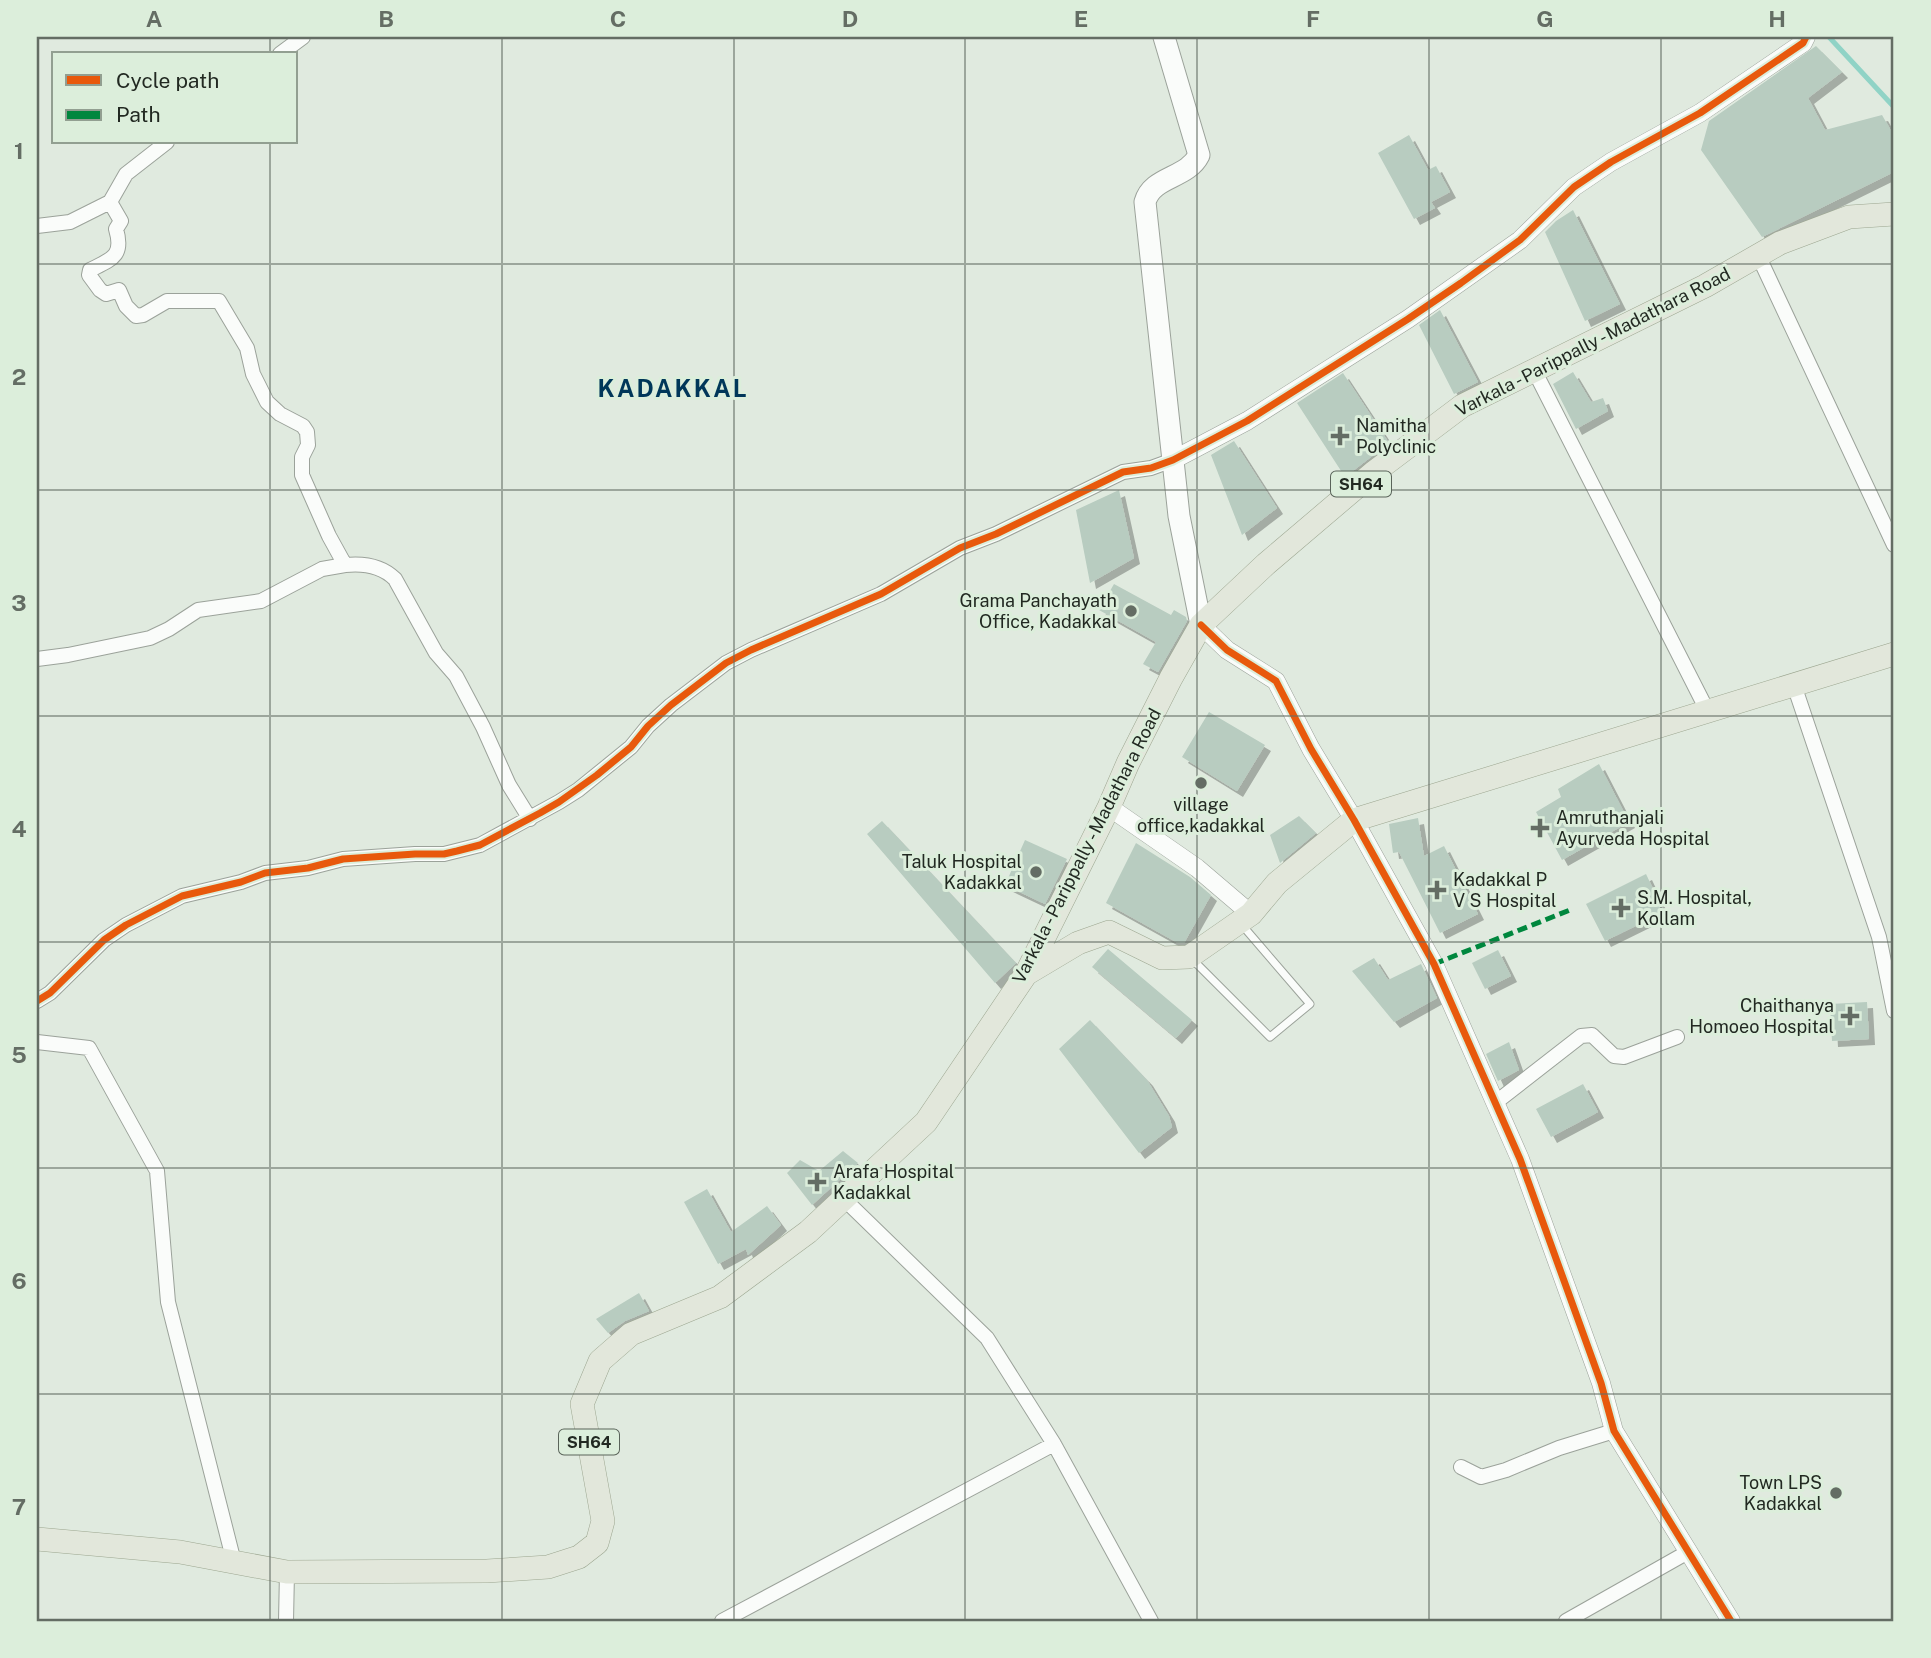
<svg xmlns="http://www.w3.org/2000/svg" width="1931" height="1658" font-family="'Public Sans',sans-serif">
<defs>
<filter id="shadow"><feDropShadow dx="6" dy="6" stdDeviation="0" flood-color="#0004"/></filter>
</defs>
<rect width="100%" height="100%" fill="#e0eadf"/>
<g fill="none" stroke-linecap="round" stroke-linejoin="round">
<path stroke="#90d3c6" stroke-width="5" d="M 1829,37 L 1894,107"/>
</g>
<path fill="#b8ccc0" filter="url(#shadow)" d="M 1816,46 L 1842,72 L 1808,98 L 1825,130 L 1882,115 L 1894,136 L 1894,172 L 1762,237 L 1701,150 L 1709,121 Z
M 1409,135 L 1428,170 L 1436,166 L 1450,192 L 1431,202 L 1435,208 L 1414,219 L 1378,153 Z
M 1573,210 L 1620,304 L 1585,321 L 1545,232 L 1556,221 Z
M 1440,310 L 1478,382 L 1454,394 L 1419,325 Z
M 1573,372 L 1591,402 L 1603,398 L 1608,411 L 1576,429 L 1553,384 Z
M 1343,373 L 1389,443 L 1345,477 L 1297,403 Z
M 1234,441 L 1277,508 L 1242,535 L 1211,455 Z
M 1119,490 L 1134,558 L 1090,583 L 1076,510 Z
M 1114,584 L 1171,615 L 1174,610 L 1186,617 L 1187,621 L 1158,672 L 1143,664 L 1156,642 L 1099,610 Z
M 1209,712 L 1265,745 L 1237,791 L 1182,757 Z
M 1599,764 L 1629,822 L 1562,860 L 1536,812 L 1561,797 L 1558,789 Z
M 1299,816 L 1316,833 L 1280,863 L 1270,835 Z
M 1418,818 L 1424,856 L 1444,846 L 1478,914 L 1440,933 L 1399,852 L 1393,853 L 1389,824 Z
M 882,821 L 1016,963 L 995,983 L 867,834 Z
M 1025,840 L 1067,859 L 1045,904 L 1005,885 Z
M 1136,843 L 1190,877 L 1211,895 L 1184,943 L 1178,943 L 1106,903 Z
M 1646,874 L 1664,912 L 1605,941 L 1586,904 Z
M 1108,949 L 1192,1020 L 1176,1038 L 1092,967 Z
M 1498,950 L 1511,976 L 1485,989 L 1472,963 Z
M 1374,958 L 1388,980 L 1421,964 L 1437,998 L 1394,1022 L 1352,971 Z
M 1867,1002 L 1869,1039 L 1832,1041 L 1830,1004 Z
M 1090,1020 L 1147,1080 L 1169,1116 L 1172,1127 L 1139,1153 L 1059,1049 Z
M 1509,1042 L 1519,1070 L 1498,1081 L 1486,1054 Z
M 1583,1084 L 1598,1112 L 1551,1137 L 1536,1109 Z
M 843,1151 L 858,1163 L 812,1205 L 787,1173 L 800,1160 L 819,1171 Z
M 707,1189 L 731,1232 L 767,1206 L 781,1225 L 748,1255 L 746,1249 L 718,1264 L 684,1202 Z
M 639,1293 L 649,1311 L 625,1321 L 608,1333 L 596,1319 Z"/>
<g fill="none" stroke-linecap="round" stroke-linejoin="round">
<defs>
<path id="service" d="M 1191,958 L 1270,1037 L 1310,1004 L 1242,925"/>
<path id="minor" d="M 280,54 L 303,37
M 110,202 L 126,174 L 167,142
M 37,226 L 70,222 L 110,202 L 121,221 L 116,229 C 124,256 112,259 90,270 L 89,275 L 100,290 L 106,294 L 119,290 L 126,306 L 136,316 L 143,315 L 167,301 L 219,301 L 247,348 L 253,374 L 267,402 L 280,414 L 303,426 L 307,432 L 308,445 L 302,457 L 302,475 L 329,536 L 345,565 C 364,563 382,566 395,579 L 436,653 L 456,676 L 483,727 L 509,785 L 530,819
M 1758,255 L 1894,545
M 1534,370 L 1708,712
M 37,659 L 68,655 L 150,638 L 169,629 L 198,610 L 261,601 L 322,569 L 345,565
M 1794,685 L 1879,937 L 1894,1011
M 37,1001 L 50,993 L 104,940 L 126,925 L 182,896 L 241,882 L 265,873 L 308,868 L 343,859 L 415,854 L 444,854 L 480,845 L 559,802 L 578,790 L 631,747 L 648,726 L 671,705 L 726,663 L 751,650 L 881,594 L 960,548 L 996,534 L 1123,472 L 1151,468 L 1173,460
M 37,1042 L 89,1048 L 157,1171 L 168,1302 L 234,1562
M 1495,1103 L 1581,1036 L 1592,1035 L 1614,1056 L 1624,1057 L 1677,1037
M 844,1199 L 987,1338 L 1054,1444 L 1151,1621
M 1461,1467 L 1481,1477 L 1506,1470 L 1559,1448 L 1614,1431
M 286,1621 L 287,1572
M 722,1621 L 1054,1444
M 1566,1621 L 1688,1552"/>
<path id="tertiary" d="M 1173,460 L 1247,421 L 1408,319 L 1520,240 L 1574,187 L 1611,162 L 1700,113 L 1803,43 L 1806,37
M 1201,625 L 1227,650 L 1276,681 L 1311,749 L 1354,820 L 1434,964 L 1520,1159 L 1601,1383 L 1614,1431 L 1731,1621
M 1109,807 L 1197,868 L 1251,914"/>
<path id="secondary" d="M 1164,37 L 1199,155 C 1187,179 1152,176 1145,202 L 1179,516 L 1201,625"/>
<path id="primary" d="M 1026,974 L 1078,943 L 1109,932 L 1162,958 L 1189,957 L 1251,914 L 1277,883 L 1354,820 L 1894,654
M 37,1539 L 180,1552 L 287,1572 L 487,1571 L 548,1567 L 579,1557 L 597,1543 L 603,1521 L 582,1404 L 600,1361 L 631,1334 L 720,1297 L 808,1232 L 926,1122 L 1026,974 L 1109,807 L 1128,763 L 1171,678 L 1201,625 L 1266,564 L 1373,473 L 1462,406 L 1705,286 L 1780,243 L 1849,217 L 1894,214"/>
</defs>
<use href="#service" stroke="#9ba29a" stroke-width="9"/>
<use href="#minor" stroke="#9ba29a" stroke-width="16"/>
<use href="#tertiary" stroke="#9ba29a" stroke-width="19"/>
<use href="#secondary" stroke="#9ba29a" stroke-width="23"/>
<use href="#primary" stroke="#9ca690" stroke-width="24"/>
<use href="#service" stroke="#fafcfa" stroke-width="7"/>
<use href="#minor" stroke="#fafcfa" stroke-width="14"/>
<use href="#tertiary" stroke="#fafcfa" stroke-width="18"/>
<use href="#secondary" stroke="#fafcfa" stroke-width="21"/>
<use href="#primary" stroke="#e2e7db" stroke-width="23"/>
<path stroke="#00873e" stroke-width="5" stroke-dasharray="10 5" stroke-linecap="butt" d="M 1434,964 L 1570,910"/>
<defs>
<path id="cycleway" d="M 1201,625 L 1227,650 L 1276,681 L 1311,749 L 1354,820 L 1434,964 L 1520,1159 L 1601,1383 L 1614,1431 L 1731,1621
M 37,1001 L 50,993 L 104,940 L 126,925 L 182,896 L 241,882 L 265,873 L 308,868 L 343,859 L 415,854 L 444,854 L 457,851 L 480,845 L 540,813 L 559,802 L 597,775 L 631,747 L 648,726 L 671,705 L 726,663 L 751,650 L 881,594 L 960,548 L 996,534 L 1123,472 L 1151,468 L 1173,460 L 1247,421 L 1408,319 L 1461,283 L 1520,240 L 1574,187 L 1611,162 L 1700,113 L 1803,43 L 1806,37"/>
</defs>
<use href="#cycleway" stroke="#dceedb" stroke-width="11"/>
<use href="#cycleway" stroke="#e8590c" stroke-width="7"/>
</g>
<path fill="none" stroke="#646d64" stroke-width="2" stroke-opacity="0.55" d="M 270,37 L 270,54M 502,37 L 502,1621M 734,37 L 734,1621M 965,37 L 965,1621M 1197,37 L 1197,1621M 1429,37 L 1429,1621M 1661,37 L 1661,1621M 270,142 L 270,1621M 37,264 L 1894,264M 37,490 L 1894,490M 37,716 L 1894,716M 37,942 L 1894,942M 37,1168 L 1894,1168M 37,1394 L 1894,1394"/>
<g fill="#646d64" stroke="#dceedb" stroke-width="2.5">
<path d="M1336.5 425.5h7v7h7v7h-7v7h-7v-7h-7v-7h7z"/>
<circle cx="1131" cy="611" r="7"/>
<circle cx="1201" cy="783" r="7"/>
<path d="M1536.5 817.5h7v7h7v7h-7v7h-7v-7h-7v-7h7z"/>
<circle cx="1036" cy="872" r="7"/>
<path d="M1433.5 879.5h7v7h7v7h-7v7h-7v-7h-7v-7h7z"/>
<path d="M1617.5 897.5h7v7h7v7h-7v7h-7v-7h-7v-7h7z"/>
<path d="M1846.5 1005.5h7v7h7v7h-7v7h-7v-7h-7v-7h7z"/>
<path d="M813.5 1171.5h7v7h7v7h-7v7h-7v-7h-7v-7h7z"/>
<circle cx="1836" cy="1493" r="7"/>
</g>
<g text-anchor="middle" stroke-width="6" stroke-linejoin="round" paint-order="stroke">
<g fill="#dceedb" stroke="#5a645a" stroke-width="2">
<rect x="1331" y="471.5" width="60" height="25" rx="5"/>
<rect x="559" y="1429.5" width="60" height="25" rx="5"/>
</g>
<g font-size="16" font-weight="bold" fill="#222922">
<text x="1361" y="490">SH64</text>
<text x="589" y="1448">SH64</text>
</g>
<g font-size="18" fill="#222922" stroke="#dceedb">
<text transform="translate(1593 342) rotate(-27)" y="6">Varkala - Parippally - Madathara Road</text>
<text transform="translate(1087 846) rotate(-63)" y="6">Varkala - Parippally - Madathara Road</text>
</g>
<g font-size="18" fill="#222922" stroke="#dceedb" text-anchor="start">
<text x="1356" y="432">Namitha<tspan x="1356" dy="21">Polyclinic</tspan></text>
<text x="1117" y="607" text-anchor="end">Grama Panchayath<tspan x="1117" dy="21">Office, Kadakkal</tspan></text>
<text x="1201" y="811" text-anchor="middle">village<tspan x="1201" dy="21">office,kadakkal</tspan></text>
<text x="1556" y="824">Amruthanjali<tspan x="1556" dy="21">Ayurveda Hospital</tspan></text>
<text x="1022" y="868" text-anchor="end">Taluk Hospital<tspan x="1022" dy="21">Kadakkal</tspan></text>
<text x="1453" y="886">Kadakkal P<tspan x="1453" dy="21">V S Hospital</tspan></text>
<text x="1637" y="904">S.M. Hospital,<tspan x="1637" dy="21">Kollam</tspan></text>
<text x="1834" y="1012" text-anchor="end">Chaithanya<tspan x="1834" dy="21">Homoeo Hospital</tspan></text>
<text x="833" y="1178">Arafa Hospital<tspan x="833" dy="21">Kadakkal</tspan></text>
<text x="1822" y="1489" text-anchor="end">Town LPS<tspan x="1822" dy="21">Kadakkal</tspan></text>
</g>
<g font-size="24" font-weight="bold" letter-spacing="2" fill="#003759" stroke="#dceedb">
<text x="673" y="397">KADAKKAL</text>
</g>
</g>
<rect width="1931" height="1658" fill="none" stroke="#dceedb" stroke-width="77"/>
<rect x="52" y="52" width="245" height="91" fill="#dceedb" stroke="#929f91" stroke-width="2"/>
<rect x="66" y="75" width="35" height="10" fill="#e8590c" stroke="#929f91" stroke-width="2"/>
<text x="116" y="88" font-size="21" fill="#222922">Cycle path</text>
<rect x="66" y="110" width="35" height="10" fill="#00873e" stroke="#929f91" stroke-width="2"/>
<text x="116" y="122" font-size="21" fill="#222922">Path</text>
<rect x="38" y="38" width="1854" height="1582" fill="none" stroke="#646d64" stroke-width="2.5"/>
<g font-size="23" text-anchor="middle" font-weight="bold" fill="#646d64">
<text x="154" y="27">A</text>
<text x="386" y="27">B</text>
<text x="618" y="27">C</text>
<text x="850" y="27">D</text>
<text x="1081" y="27">E</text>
<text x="1313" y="27">F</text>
<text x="1545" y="27">G</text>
<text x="1777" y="27">H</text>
<text x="19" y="159">1</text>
<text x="19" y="385">2</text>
<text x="19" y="611">3</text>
<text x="19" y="837">4</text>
<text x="19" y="1063">5</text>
<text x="19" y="1289">6</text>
<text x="19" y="1515">7</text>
</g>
</svg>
